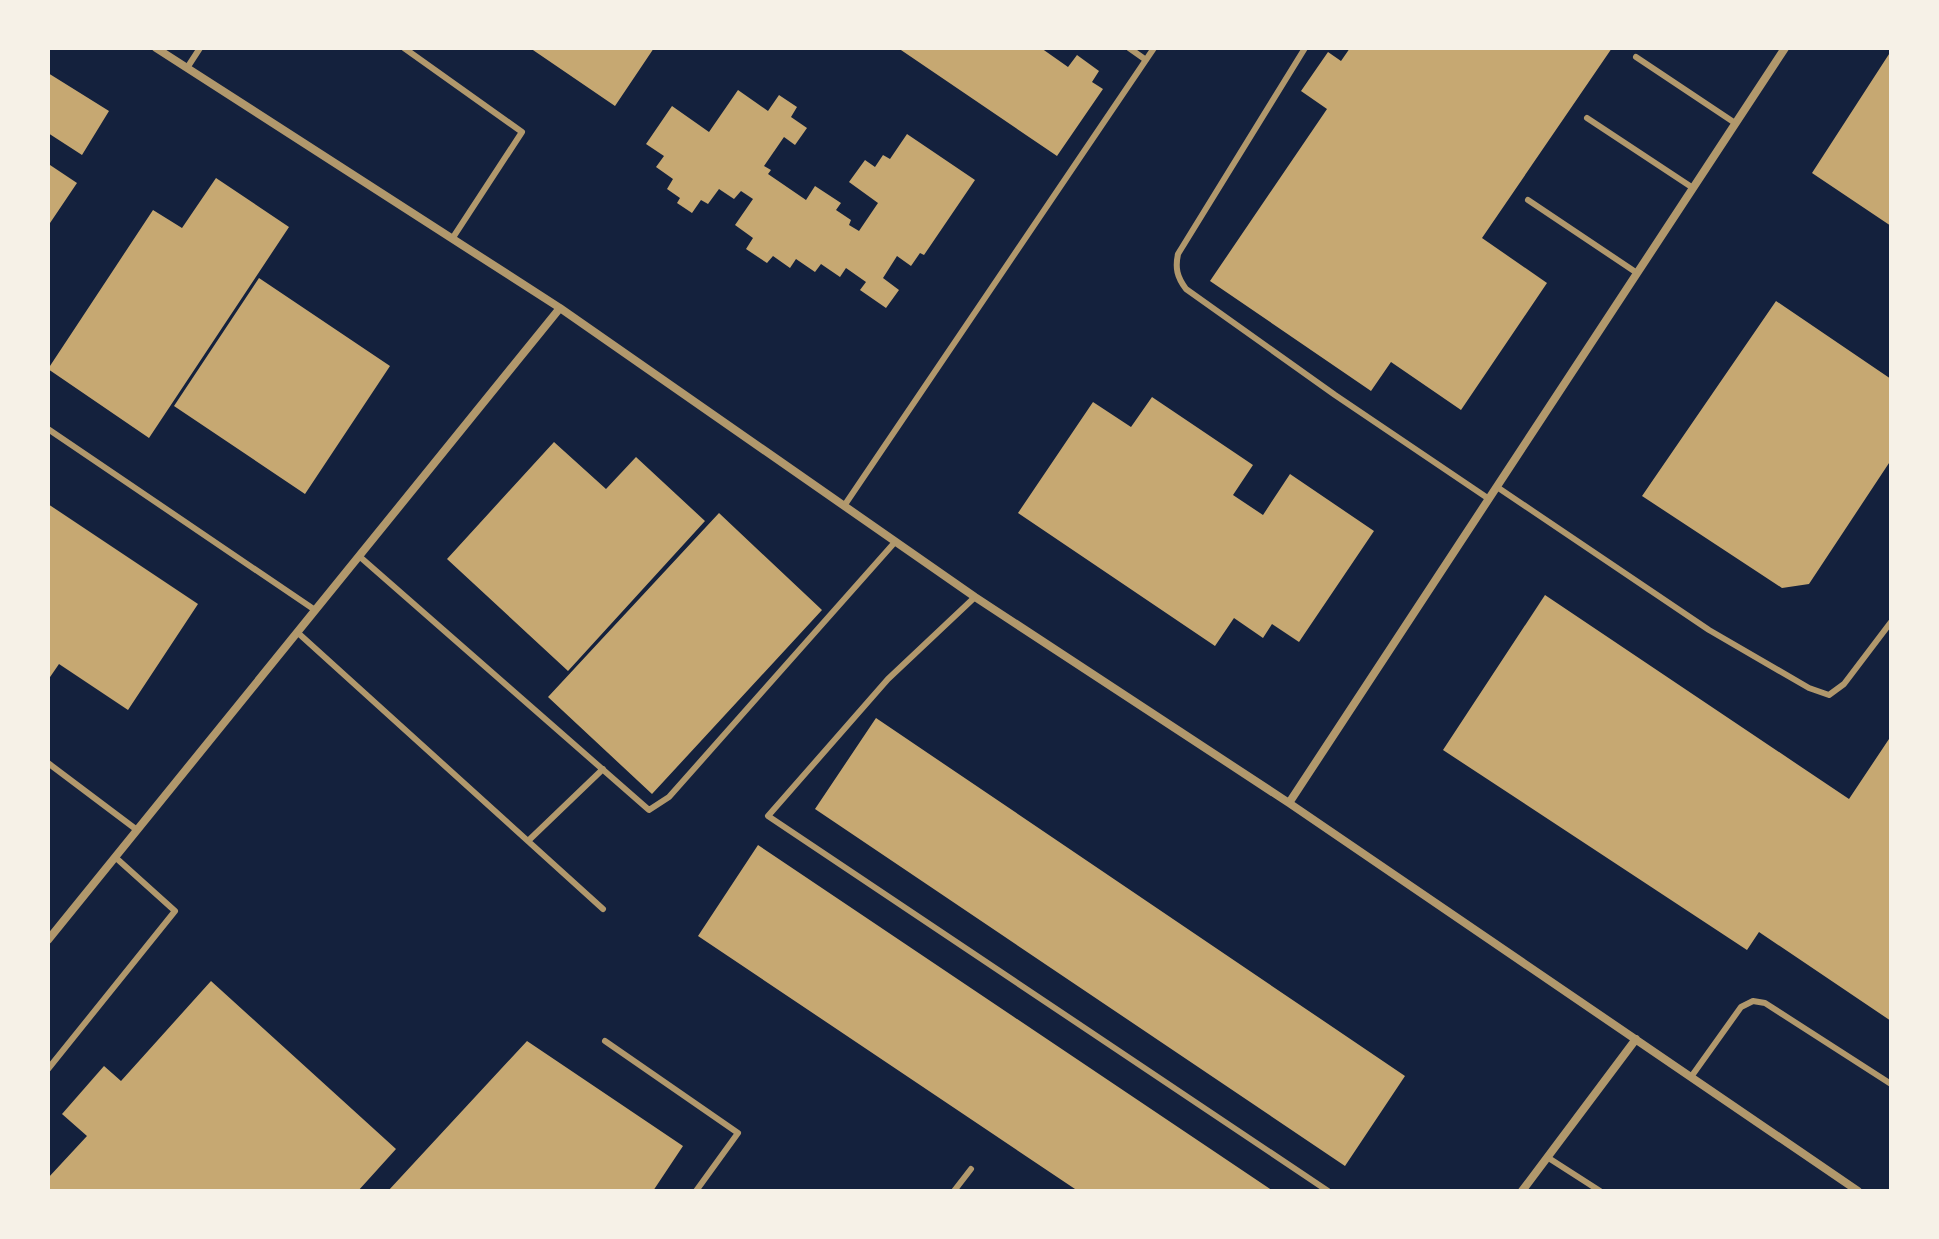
<svg xmlns="http://www.w3.org/2000/svg" width="1939" height="1239" font-family="Poppins,sans-serif">
<rect width="100%" height="100%" fill="#14213d"/>
<path fill="#c6a872" d="M 530,48 L 654,48 L 615,106 Z
M 898,48 L 1041,48 L 1068,67 L 1077,55 L 1099,71 L 1092,82 L 1103,89 L 1057,156 Z
M 1350,48 L 1612,48 L 1482,238 L 1547,283 L 1461,410 L 1391,362 L 1371,391 L 1210,281 L 1327,109 L 1301,91 L 1328,52 L 1341,61 Z
M 1891,51 L 1891,226 L 1812,173 Z
M 48,73 L 109,111 L 82,155 L 48,133 Z
M 738,90 L 768,111 L 779,95 L 797,107 L 791,117 L 807,128 L 795,145 L 784,137 L 764,166 L 771,170 L 768,174 L 806,200 L 815,186 L 841,203 L 836,210 L 851,220 L 849,225 L 859,231 L 878,203 L 849,182 L 865,160 L 875,167 L 883,155 L 890,159 L 907,134 L 975,180 L 924,255 L 920,253 L 911,266 L 897,256 L 883,278 L 899,290 L 886,308 L 860,290 L 866,282 L 846,268 L 840,277 L 821,264 L 815,272 L 796,259 L 790,268 L 773,256 L 767,263 L 746,249 L 753,238 L 735,225 L 753,199 L 741,191 L 734,199 L 719,189 L 708,204 L 701,200 L 692,213 L 677,203 L 680,198 L 667,189 L 673,179 L 656,167 L 664,156 L 646,144 L 672,106 L 709,132 Z
M 50,165 L 77,183 L 48,226 L 48,167 Z
M 216,178 L 289,227 L 149,438 L 48,369 L 153,210 L 182,228 Z
M 259,278 L 390,366 L 305,494 L 174,406 Z
M 1776,301 L 1891,379 L 1891,460 L 1809,584 L 1782,588 L 1642,496 Z
M 1152,397 L 1253,465 L 1233,495 L 1263,515 L 1290,474 L 1374,531 L 1299,642 L 1272,624 L 1263,638 L 1234,618 L 1215,646 L 1018,513 L 1093,402 L 1131,427 Z
M 554,442 L 606,489 L 636,457 L 705,521 L 568,671 L 447,559 Z
M 48,504 L 198,604 L 128,710 L 59,664 L 48,680 Z
M 719,513 L 822,610 L 652,794 L 548,697 Z
M 1545,595 L 1849,799 L 1891,736 L 1891,1021 L 1759,932 L 1747,950 L 1443,750 Z
M 876,718 L 1405,1076 L 1345,1166 L 815,809 Z
M 758,845 L 1273,1191 L 1078,1191 L 698,936 Z
M 211,981 L 396,1149 L 358,1191 L 48,1191 L 48,1178 L 87,1136 L 62,1114 L 104,1066 L 121,1081 Z
M 527,1041 L 683,1146 L 653,1191 L 388,1191 Z"/>
<g fill="none" stroke-linecap="round" stroke-linejoin="round">
<path stroke="#b1986c" stroke-width="6" d="M 404,48 L 522,132 L 452,239
M 1129,48 L 1146,60
M 1305,48 L 1178,254 C 1175,268 1177,277 1186,289 L 1335,395 L 1489,499
M 1636,57 L 1735,123
M 187,68 L 200,48
M 1587,118 L 1693,188
M 1528,200 L 1637,273
M 48,429 L 315,610
M 1497,487 L 1709,630 L 1809,688 L 1829,695 L 1844,684 L 1891,622
M 844,506 L 1154,48
M 359,556 L 649,810 L 669,797 L 895,542
M 975,597 L 888,679 L 768,816 L 1328,1191
M 297,632 L 603,909
M 48,763 L 137,830
M 528,841 L 603,769
M 605,1041 L 738,1133 L 696,1191
M 48,1069 L 175,911 L 115,857
M 1691,1077 L 1741,1007 L 1753,1001 L 1765,1003 L 1891,1084
M 1547,1157 L 1600,1191
M 954,1191 L 971,1169"/>
<path stroke="#b1986c" stroke-width="8" d="M 156,48 L 560,308 L 975,597 L 1289,803 L 1858,1191
M 1289,803 L 1785,48
M 48,940 L 560,308
M 1522,1191 L 1636,1039"/>
</g>
<rect width="1939" height="1239" fill="none" stroke="#f6f1e7" stroke-width="100"/>
</svg>
